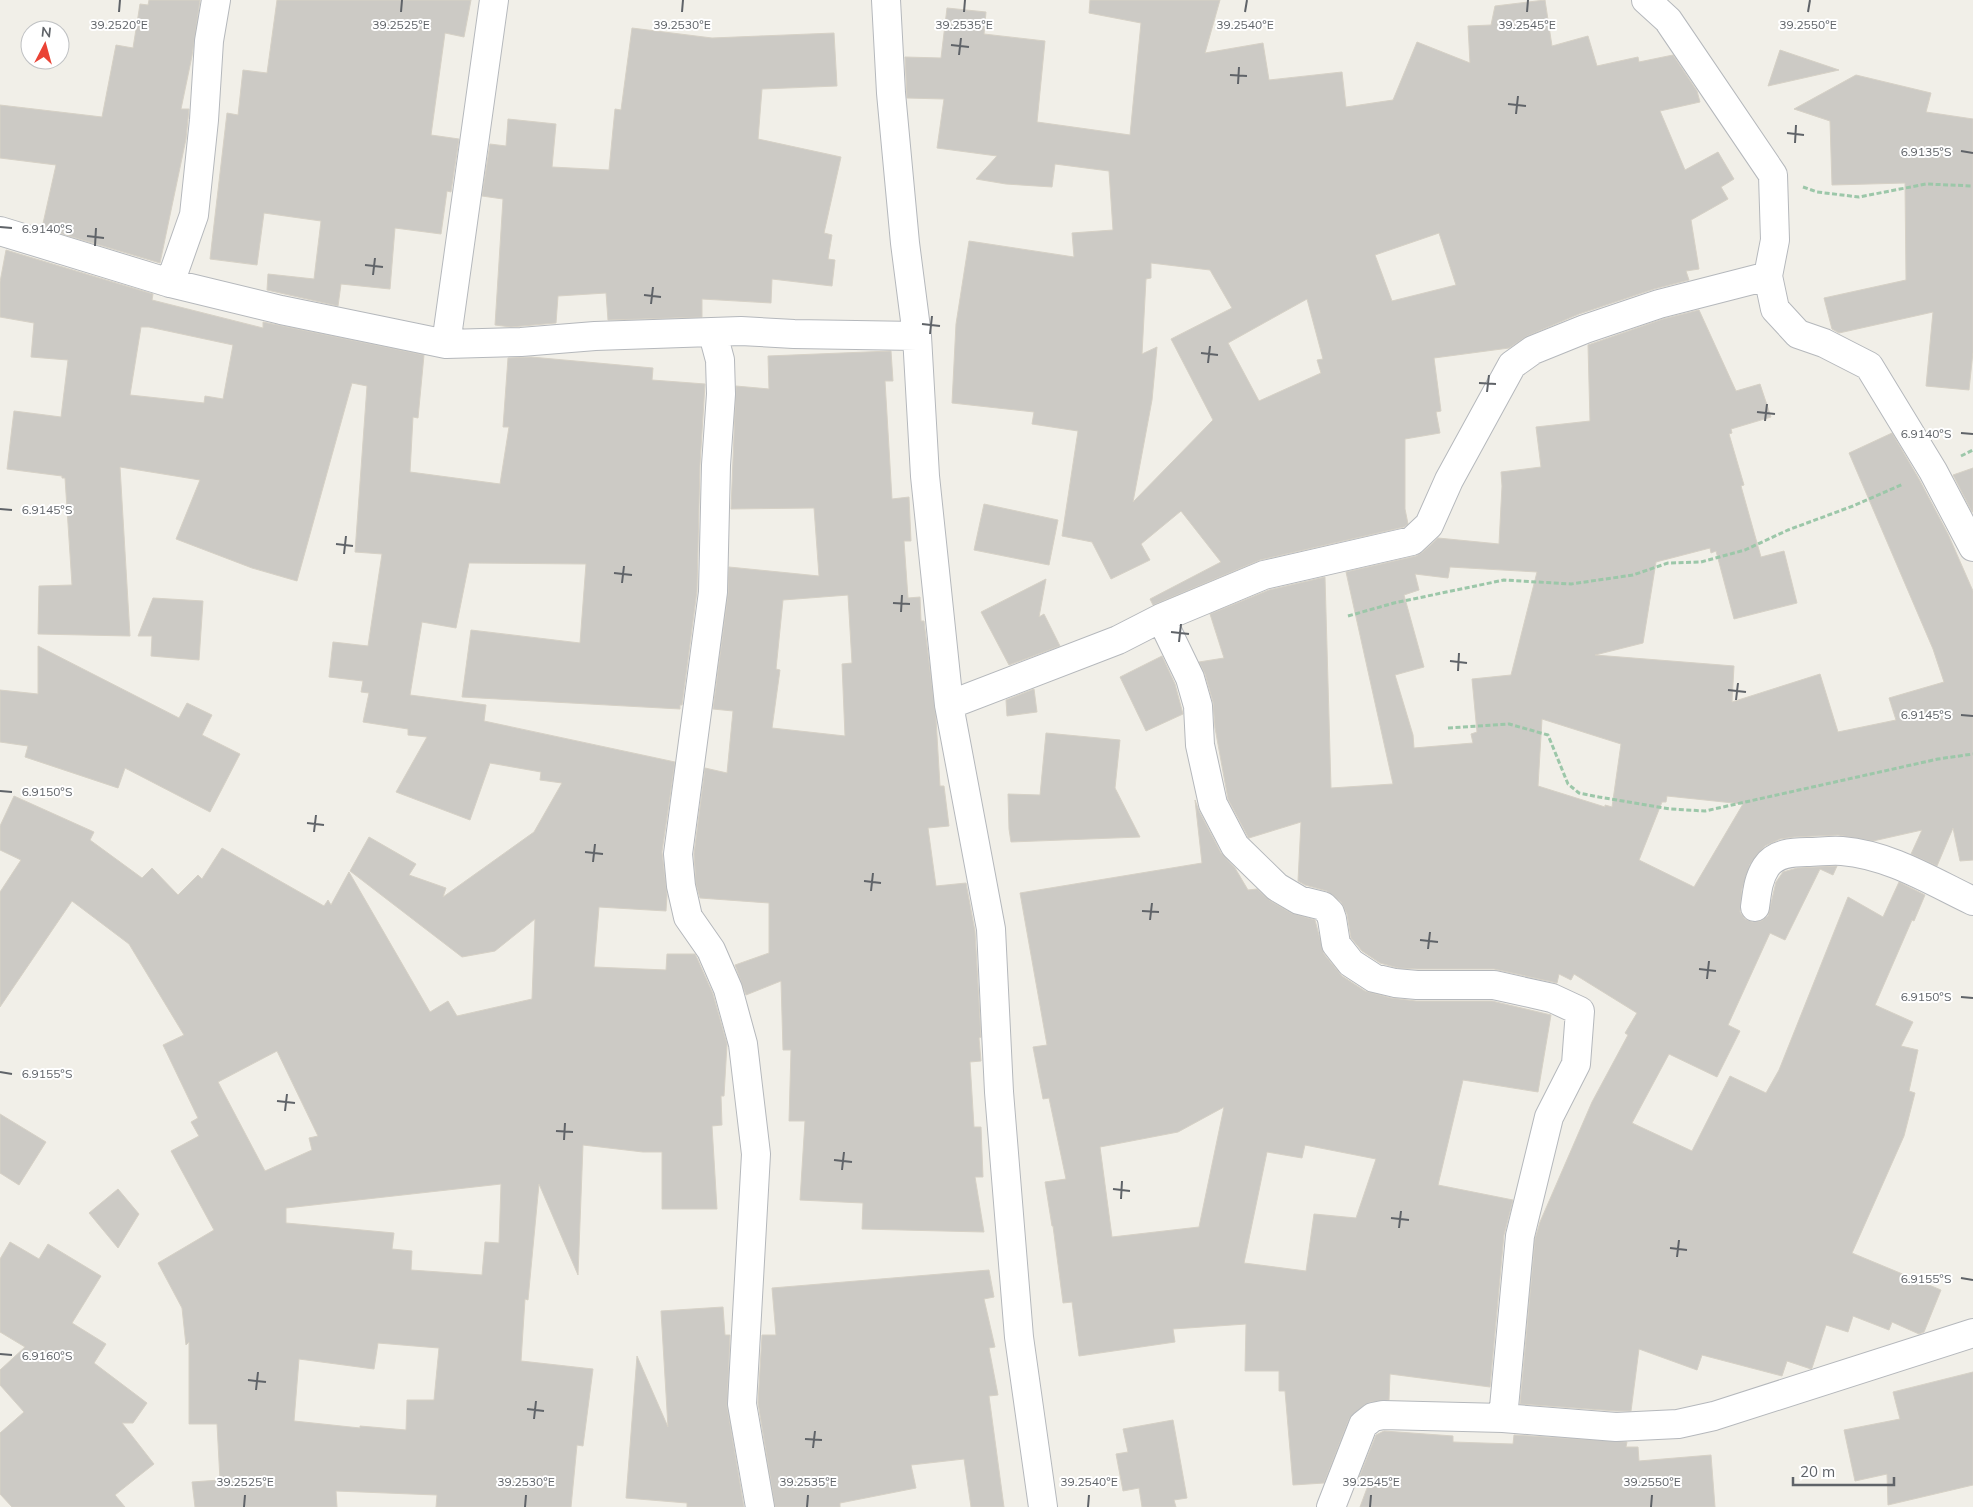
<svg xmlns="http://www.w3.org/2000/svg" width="1973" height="1507" font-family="Mulish,sans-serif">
<rect width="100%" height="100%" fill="#f1efe8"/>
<path fill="#cccac5" stroke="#d6d1c6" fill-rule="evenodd" d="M 149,0 L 200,0 L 192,56 L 181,109 L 189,109 L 186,139 L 160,263 L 42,228 L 56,165 L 0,158 L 0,105 L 102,117 L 116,45 L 133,48 L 140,4 L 148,5 Z
M 277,0 L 471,0 L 464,37 L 445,33 L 431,135 L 459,139 L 451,192 L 447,191 L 441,234 L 395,228 L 390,289 L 341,284 L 338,306 L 267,290 L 268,274 L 314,279 L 321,221 L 264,213 L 257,265 L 210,259 L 227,113 L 238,115 L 243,70 L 267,73 Z
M 1090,0 L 1220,0 L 1205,53 L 1263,43 L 1269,80 L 1342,72 L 1346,107 L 1393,100 L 1417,42 L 1470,63 L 1468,26 L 1491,25 L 1495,6 L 1545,0 L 1552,46 L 1588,36 L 1597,66 L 1638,57 L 1639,62 L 1673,55 L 1697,91 L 1700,102 L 1660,111 L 1685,170 L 1718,152 L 1734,179 L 1721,187 L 1728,199 L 1691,220 L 1699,269 L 1686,271 L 1689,280 L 1654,289 L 1579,314 L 1527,336 L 1509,348 L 1434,358 L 1441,411 L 1436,412 L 1440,433 L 1405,439 L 1405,509 L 1408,524 L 1404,527 L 1260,560 L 1153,605 L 1150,599 L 1221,562 L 1181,511 L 1141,544 L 1150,560 L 1111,579 L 1092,542 L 1062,536 L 1078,431 L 1032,424 L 1034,412 L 952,403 L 956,324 L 969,241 L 1074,257 L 1072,233 L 1113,230 L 1109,171 L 1055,164 L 1052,187 L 1006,184 L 976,179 L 997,156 L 937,148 L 944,99 L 907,98 L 905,57 L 941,58 L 947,8 L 986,12 L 984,34 L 1045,41 L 1037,122 L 1130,135 L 1141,23 L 1089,13 ZM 1439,233 L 1456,285 L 1392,301 L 1375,255 ZM 1151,263 L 1210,270 L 1232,308 L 1171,339 L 1213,420 L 1133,502 L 1152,400 L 1157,347 L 1142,354 L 1146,279 L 1151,278 ZM 1307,299 L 1323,359 L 1317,360 L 1321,373 L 1259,401 L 1228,343 Z
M 632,28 L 712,38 L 834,33 L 837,86 L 762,89 L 758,139 L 841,157 L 824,233 L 832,235 L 828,259 L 835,260 L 832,286 L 772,279 L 771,303 L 702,299 L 702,317 L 608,320 L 606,293 L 558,296 L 556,323 L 511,327 L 495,325 L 503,199 L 482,196 L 490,144 L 506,146 L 508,119 L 556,124 L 552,167 L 609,170 L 615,109 L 621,110 Z
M 1780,50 L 1839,70 L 1768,86 Z
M 1856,75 L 1931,93 L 1926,112 L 1973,119 L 1973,352 L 1969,390 L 1926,386 L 1933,312 L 1839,333 L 1832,329 L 1824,298 L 1906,280 L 1905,183 L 1832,185 L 1830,121 L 1794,109 Z
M 6,250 L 153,294 L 152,300 L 263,328 L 263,322 L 424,355 L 418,418 L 413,417 L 410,472 L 500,484 L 509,427 L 503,427 L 508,358 L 531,357 L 653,368 L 652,380 L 705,384 L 700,465 L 697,591 L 682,705 L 680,705 L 680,709 L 462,697 L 471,630 L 580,643 L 586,564 L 469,563 L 456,628 L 422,622 L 410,695 L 486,705 L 484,721 L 675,762 L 662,852 L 667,895 L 666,911 L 599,907 L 594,967 L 666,970 L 667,954 L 695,954 L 697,958 L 713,994 L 727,1044 L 724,1096 L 721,1096 L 722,1125 L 712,1126 L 717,1209 L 662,1209 L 662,1152 L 643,1152 L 583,1145 L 578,1275 L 539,1184 L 528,1300 L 525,1299 L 521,1361 L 593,1369 L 583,1446 L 577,1445 L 571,1507 L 436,1507 L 437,1495 L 336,1491 L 337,1507 L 195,1507 L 192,1482 L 220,1480 L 217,1424 L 189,1424 L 189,1342 L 186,1345 L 182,1308 L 158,1263 L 214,1230 L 171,1151 L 199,1136 L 191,1122 L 198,1118 L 163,1045 L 184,1035 L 129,944 L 72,901 L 0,1007 L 0,892 L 21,860 L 0,850 L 0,826 L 14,796 L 94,832 L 90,840 L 142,878 L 152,868 L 178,895 L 198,875 L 202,879 L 222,848 L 324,906 L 328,900 L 331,905 L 349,872 L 430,1012 L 448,1001 L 457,1016 L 532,999 L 535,919 L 495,951 L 462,957 L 350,871 L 369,837 L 416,864 L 409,875 L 446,888 L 443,897 L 534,832 L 562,783 L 540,780 L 541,772 L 490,763 L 470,820 L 396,792 L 427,737 L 408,735 L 408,729 L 363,722 L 369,693 L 361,692 L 363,681 L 329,677 L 333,642 L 368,646 L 382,554 L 355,552 L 367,386 L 352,383 L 297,581 L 252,568 L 176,539 L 200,480 L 120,467 L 130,636 L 38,634 L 39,586 L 72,585 L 65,478 L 62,478 L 62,476 L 7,469 L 14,411 L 61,417 L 68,360 L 31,357 L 34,323 L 0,317 L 0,282 ZM 141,327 L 149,327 L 233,345 L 223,399 L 205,396 L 204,403 L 130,395 ZM 277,1051 L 318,1136 L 309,1138 L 312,1150 L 265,1171 L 218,1082 ZM 501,1184 L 499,1243 L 485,1242 L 482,1275 L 411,1270 L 412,1251 L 392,1249 L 394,1233 L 286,1223 L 286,1208 ZM 378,1343 L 439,1348 L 434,1400 L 407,1400 L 406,1430 L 360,1426 L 360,1428 L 294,1421 L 299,1359 L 374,1369 Z
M 1699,310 L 1736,391 L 1760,384 L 1771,417 L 1731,429 L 1732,433 L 1729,434 L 1744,485 L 1741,486 L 1761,557 L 1784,551 L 1797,603 L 1734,619 L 1716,551 L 1711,553 L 1710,548 L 1656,562 L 1643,643 L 1595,655 L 1734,666 L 1732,702 L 1820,674 L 1838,732 L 1896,720 L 1889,698 L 1944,682 L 1933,649 L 1849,453 L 1892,433 L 1919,479 L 1948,534 L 1973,591 L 1973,860 L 1960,861 L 1953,828 L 1937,866 L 1911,854 L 1922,830 L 1873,841 L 1838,835 L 1794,837 L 1780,839 L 1765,846 L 1750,864 L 1742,889 L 1740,912 L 1745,919 L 1752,922 L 1761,921 L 1768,916 L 1776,882 L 1783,872 L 1797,868 L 1837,866 L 1833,875 L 1820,869 L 1785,940 L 1770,933 L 1728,1025 L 1740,1031 L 1717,1077 L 1669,1054 L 1632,1123 L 1692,1151 L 1730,1076 L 1766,1093 L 1779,1070 L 1848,897 L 1883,917 L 1899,882 L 1925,895 L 1914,921 L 1912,920 L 1875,1005 L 1913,1022 L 1901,1046 L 1918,1050 L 1909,1091 L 1915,1093 L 1904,1136 L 1852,1253 L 1941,1290 L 1924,1332 L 1919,1334 L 1892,1322 L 1889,1330 L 1853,1316 L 1848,1332 L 1826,1325 L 1812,1368 L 1811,1369 L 1787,1361 L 1782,1376 L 1702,1355 L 1697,1370 L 1639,1349 L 1631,1411 L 1616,1411 L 1520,1404 L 1535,1239 L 1540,1222 L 1592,1102 L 1628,1035 L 1625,1033 L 1637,1013 L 1574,974 L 1571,980 L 1559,974 L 1557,983 L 1494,969 L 1418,969 L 1398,968 L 1380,963 L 1362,951 L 1351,938 L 1347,914 L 1341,902 L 1327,891 L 1305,885 L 1298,881 L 1301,822 L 1249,838 L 1248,837 L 1228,799 L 1215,728 L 1213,702 L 1205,674 L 1199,662 L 1224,658 L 1210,614 L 1269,590 L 1325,577 L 1331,788 L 1393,784 L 1346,572 L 1416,556 L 1423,552 L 1438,538 L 1499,544 L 1502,486 L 1501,472 L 1541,467 L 1536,427 L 1590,421 L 1588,345 L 1663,319 ZM 1450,567 L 1537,572 L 1511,675 L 1472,679 L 1477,732 L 1471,734 L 1473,743 L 1414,748 L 1413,735 L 1395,675 L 1424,667 L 1404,595 L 1419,590 L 1415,574 L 1448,578 ZM 1542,719 L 1621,744 L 1612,807 L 1605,805 L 1605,807 L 1538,786 ZM 1667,796 L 1743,804 L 1694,887 L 1639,860 L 1662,802 L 1666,802 Z
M 891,351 L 893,381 L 885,381 L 892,499 L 909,497 L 911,541 L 904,541 L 908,598 L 920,597 L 921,621 L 924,621 L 936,719 L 940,786 L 944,786 L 949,826 L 928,828 L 936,886 L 966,883 L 975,931 L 981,1037 L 979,1038 L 981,1061 L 970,1062 L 974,1127 L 981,1127 L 983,1177 L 975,1177 L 984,1232 L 862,1229 L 863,1203 L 800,1200 L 805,1121 L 789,1121 L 791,1050 L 783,1050 L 781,981 L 746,995 L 735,965 L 769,953 L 769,903 L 700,898 L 696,884 L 694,854 L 705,768 L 727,773 L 733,711 L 713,709 L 728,594 L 729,567 L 819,576 L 814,508 L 731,509 L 736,386 L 769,389 L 768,356 ZM 848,595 L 852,663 L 842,664 L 845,736 L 772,728 L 780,670 L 776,669 L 783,600 Z
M 1973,468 L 1973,512 L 1972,512 L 1953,475 Z
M 984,504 L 1058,520 L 1049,565 L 974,550 Z
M 1046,579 L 1039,617 L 1044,614 L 1060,646 L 1009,665 L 981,612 Z
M 153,598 L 203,601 L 199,660 L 151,656 L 152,636 L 138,636 Z
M 38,646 L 179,718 L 187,703 L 212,715 L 202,735 L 240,754 L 210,812 L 125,768 L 118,788 L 25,757 L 28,746 L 0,742 L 0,690 L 38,694 Z
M 1162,656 L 1175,684 L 1183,714 L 1146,731 L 1120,677 Z
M 1034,689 L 1037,712 L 1007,716 L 1006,700 Z
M 1046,733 L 1120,740 L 1115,788 L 1140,837 L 1011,842 L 1009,829 L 1008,794 L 1040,795 Z
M 1195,800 L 1199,811 L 1221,853 L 1235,868 L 1248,890 L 1257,889 L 1269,900 L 1291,913 L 1315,920 L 1324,954 L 1342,976 L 1365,991 L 1391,998 L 1416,1001 L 1492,1001 L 1551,1015 L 1538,1092 L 1463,1080 L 1438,1185 L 1513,1200 L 1504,1235 L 1490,1387 L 1390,1374 L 1389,1400 L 1370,1402 L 1364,1405 L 1349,1419 L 1324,1483 L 1293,1485 L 1285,1391 L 1279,1391 L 1279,1371 L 1245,1371 L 1246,1324 L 1173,1329 L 1175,1342 L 1079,1356 L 1072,1302 L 1063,1303 L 1053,1226 L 1052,1226 L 1045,1182 L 1066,1179 L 1049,1098 L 1043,1099 L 1033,1047 L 1047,1045 L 1020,893 L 1202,863 ZM 1224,1107 L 1199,1227 L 1112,1237 L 1100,1147 L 1178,1132 ZM 1305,1145 L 1376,1159 L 1356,1218 L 1314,1214 L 1306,1271 L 1244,1263 L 1267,1152 L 1302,1158 Z
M 0,1114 L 46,1142 L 19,1185 L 0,1173 Z
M 118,1189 L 139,1214 L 118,1248 L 89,1213 Z
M 10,1242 L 39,1259 L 48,1244 L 101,1276 L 72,1323 L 106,1344 L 94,1363 L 147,1403 L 133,1423 L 122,1423 L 154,1464 L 115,1495 L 125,1507 L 12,1507 L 0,1494 L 0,1433 L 24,1412 L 0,1385 L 0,1370 L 25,1347 L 0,1332 L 0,1259 Z
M 989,1270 L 994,1297 L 984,1299 L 995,1347 L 989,1348 L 998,1395 L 989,1396 L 1004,1507 L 971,1507 L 964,1459 L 911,1465 L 916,1488 L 840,1503 L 840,1507 L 775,1507 L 758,1403 L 762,1335 L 776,1335 L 772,1288 Z
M 723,1307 L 725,1335 L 730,1335 L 727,1406 L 744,1507 L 687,1507 L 687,1503 L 626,1498 L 637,1356 L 668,1427 L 661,1311 Z
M 1973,1372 L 1973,1485 L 1888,1505 L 1887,1474 L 1855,1481 L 1844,1430 L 1900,1419 L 1893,1392 Z
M 1173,1420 L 1187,1498 L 1174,1500 L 1176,1507 L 1142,1507 L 1139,1488 L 1123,1491 L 1116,1454 L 1128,1452 L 1123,1429 Z
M 1384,1431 L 1453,1436 L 1453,1442 L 1513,1444 L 1514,1435 L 1627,1442 L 1626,1447 L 1638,1447 L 1639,1461 L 1711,1455 L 1715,1507 L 1360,1507 L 1370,1480 L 1358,1480 L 1376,1435 Z"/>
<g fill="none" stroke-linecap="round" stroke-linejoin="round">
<defs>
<path id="minor" d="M 886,0 L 891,93 L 905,243 L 917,336 L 925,476 L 949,705 L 991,929 L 999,1092 L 1019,1337 L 1043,1507
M 1646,0 L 1668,20 L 1773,175 L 1775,240 L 1768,276 L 1775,309 L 1798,334 L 1824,343 L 1869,366 L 1933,471 L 1973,547
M 0,231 L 170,283 L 281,310 L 446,344 L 521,342 L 595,336 L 741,331 L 794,334 L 917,336
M 170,283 L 194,215 L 204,120 L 209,41 L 216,0
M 713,334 L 720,360 L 721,394 L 716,465 L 713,592 L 678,854 L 681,886 L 688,917 L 711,950 L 728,989 L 743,1044 L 756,1154 L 742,1404 L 760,1507
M 446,344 L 494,0
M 1161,618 L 1190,678 L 1198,706 L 1200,745 L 1213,804 L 1235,846 L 1277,887 L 1299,900 L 1323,906 L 1330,913 L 1332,919 L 1336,944 L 1351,963 L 1374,978 L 1395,983 L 1417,985 L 1494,985 L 1552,998 L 1580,1011 L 1576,1064 L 1549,1117 L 1520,1236 L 1503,1418
M 949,705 L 1118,640 L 1161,618 L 1264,575 L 1412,541 L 1429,525 L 1449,480 L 1512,365 L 1533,350 L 1585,329 L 1659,304 L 1768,276
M 1755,907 C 1757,893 1758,879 1766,867 C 1775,853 1793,852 1807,852 C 1819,852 1830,850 1842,851 C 1890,855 1931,881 1973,901
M 1331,1507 L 1363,1425 L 1373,1417 L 1383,1415 L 1503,1418 L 1616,1427 L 1678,1424 L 1714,1416 L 1973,1333"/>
</defs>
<use href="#minor" stroke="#b5b8bc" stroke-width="30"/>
<path stroke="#9cc7a9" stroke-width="3" stroke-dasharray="5 2.5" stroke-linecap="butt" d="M 1803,187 L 1817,192 L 1859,197 L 1926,184 L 1973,186
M 1961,456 L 1973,450
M 1348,616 L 1394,603 L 1504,580 L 1571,584 L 1633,575 L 1668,563 L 1701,562 L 1745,550 L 1788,530 L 1853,506 L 1903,484
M 1448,728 L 1509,724 L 1548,735 L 1568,784 L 1579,793 L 1599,797 L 1670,809 L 1705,811 L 1938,759 L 1973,754"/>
<use href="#minor" stroke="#fff" stroke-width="28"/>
</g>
<path fill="none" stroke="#5f6368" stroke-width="2" d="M 119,12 L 120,0M 401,12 L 402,0M 682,12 L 683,0M 964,12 L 965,0M 1245,12 L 1247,0M 1527,12 L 1528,0M 1808,12 L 1810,0M 951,45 L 969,47M 959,55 L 961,38M 1230,75 L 1247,76M 1238,84 L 1239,67M 1508,104 L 1526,106M 1516,114 L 1518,96M 1787,133 L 1804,135M 1795,143 L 1796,125M 1961,151 L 1973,153M 0,227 L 12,228M 87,236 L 104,238M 95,246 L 96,228M 365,265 L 383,267M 373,275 L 375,258M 644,295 L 661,297M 651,304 L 653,287M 922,324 L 940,326M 930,334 L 932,316M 1201,353 L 1218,355M 1208,363 L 1210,346M 1479,383 L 1496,384M 1487,392 L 1489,375M 1757,412 L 1775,414M 1765,421 L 1767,404M 1961,433 L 1973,434M 0,509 L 12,510M 336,544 L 353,546M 344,554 L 346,536M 614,573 L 632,575M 622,583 L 624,566M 893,603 L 910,604M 901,612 L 902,595M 1171,632 L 1189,634M 1179,642 L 1181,624M 1450,661 L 1467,663M 1458,671 L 1459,653M 1728,690 L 1746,692M 1736,700 L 1738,683M 1961,715 L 1973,716M 0,791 L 12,792M 307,823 L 324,825M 314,832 L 316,815M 585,852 L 603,854M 593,862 L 595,844M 864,881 L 881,883M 871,891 L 873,873M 1142,911 L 1159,912M 1150,920 L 1152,903M 1420,940 L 1438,942M 1428,949 L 1430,932M 1699,969 L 1716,971M 1707,979 L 1709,961M 1961,997 L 1973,998M 0,1072 L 12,1074M 277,1101 L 295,1103M 285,1111 L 287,1094M 556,1131 L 573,1132M 564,1140 L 565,1123M 834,1160 L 852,1162M 842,1170 L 844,1152M 1113,1189 L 1130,1191M 1121,1199 L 1122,1181M 1391,1218 L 1409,1220M 1399,1228 L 1401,1211M 1670,1248 L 1687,1250M 1677,1257 L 1679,1240M 1961,1278 L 1973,1280M 0,1354 L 12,1355M 248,1380 L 266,1382M 256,1390 L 258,1372M 527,1409 L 544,1411M 534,1419 L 536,1401M 805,1439 L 822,1440M 813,1448 L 815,1431M 244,1507 L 245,1495M 525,1507 L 526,1495M 807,1507 L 808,1495M 1088,1507 L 1089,1495M 1370,1507 L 1371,1495M 1651,1507 L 1652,1495"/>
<g font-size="12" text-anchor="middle" fill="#5f6368" stroke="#fff" stroke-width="4" stroke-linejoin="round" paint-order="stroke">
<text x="119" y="29">39.2520°E</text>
<text x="401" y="29">39.2525°E</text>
<text x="682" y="29">39.2530°E</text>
<text x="964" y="29">39.2535°E</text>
<text x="1245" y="29">39.2540°E</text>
<text x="1527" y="29">39.2545°E</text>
<text x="1808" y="29">39.2550°E</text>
<text x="1926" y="156">6.9135°S</text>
<text x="47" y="233">6.9140°S</text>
<text x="1926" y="438">6.9140°S</text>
<text x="47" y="514">6.9145°S</text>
<text x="1926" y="719">6.9145°S</text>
<text x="47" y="796">6.9150°S</text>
<text x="1926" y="1001">6.9150°S</text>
<text x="47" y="1078">6.9155°S</text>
<text x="1926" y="1283">6.9155°S</text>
<text x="47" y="1360">6.9160°S</text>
<text x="245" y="1486">39.2525°E</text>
<text x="526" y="1486">39.2530°E</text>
<text x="808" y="1486">39.2535°E</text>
<text x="1089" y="1486">39.2540°E</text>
<text x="1371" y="1486">39.2545°E</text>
<text x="1652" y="1486">39.2550°E</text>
</g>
<g transform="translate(45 45) rotate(6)"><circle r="24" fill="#ffffff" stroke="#bfc1c3"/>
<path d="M0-4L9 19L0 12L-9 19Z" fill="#ea4335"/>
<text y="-8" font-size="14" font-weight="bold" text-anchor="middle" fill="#5f6368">N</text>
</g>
<path d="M1793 1477v8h101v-8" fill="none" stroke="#5f6368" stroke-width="2.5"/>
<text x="1800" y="1477" font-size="15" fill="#5f6368" stroke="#ffffff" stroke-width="4" paint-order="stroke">20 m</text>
</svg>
